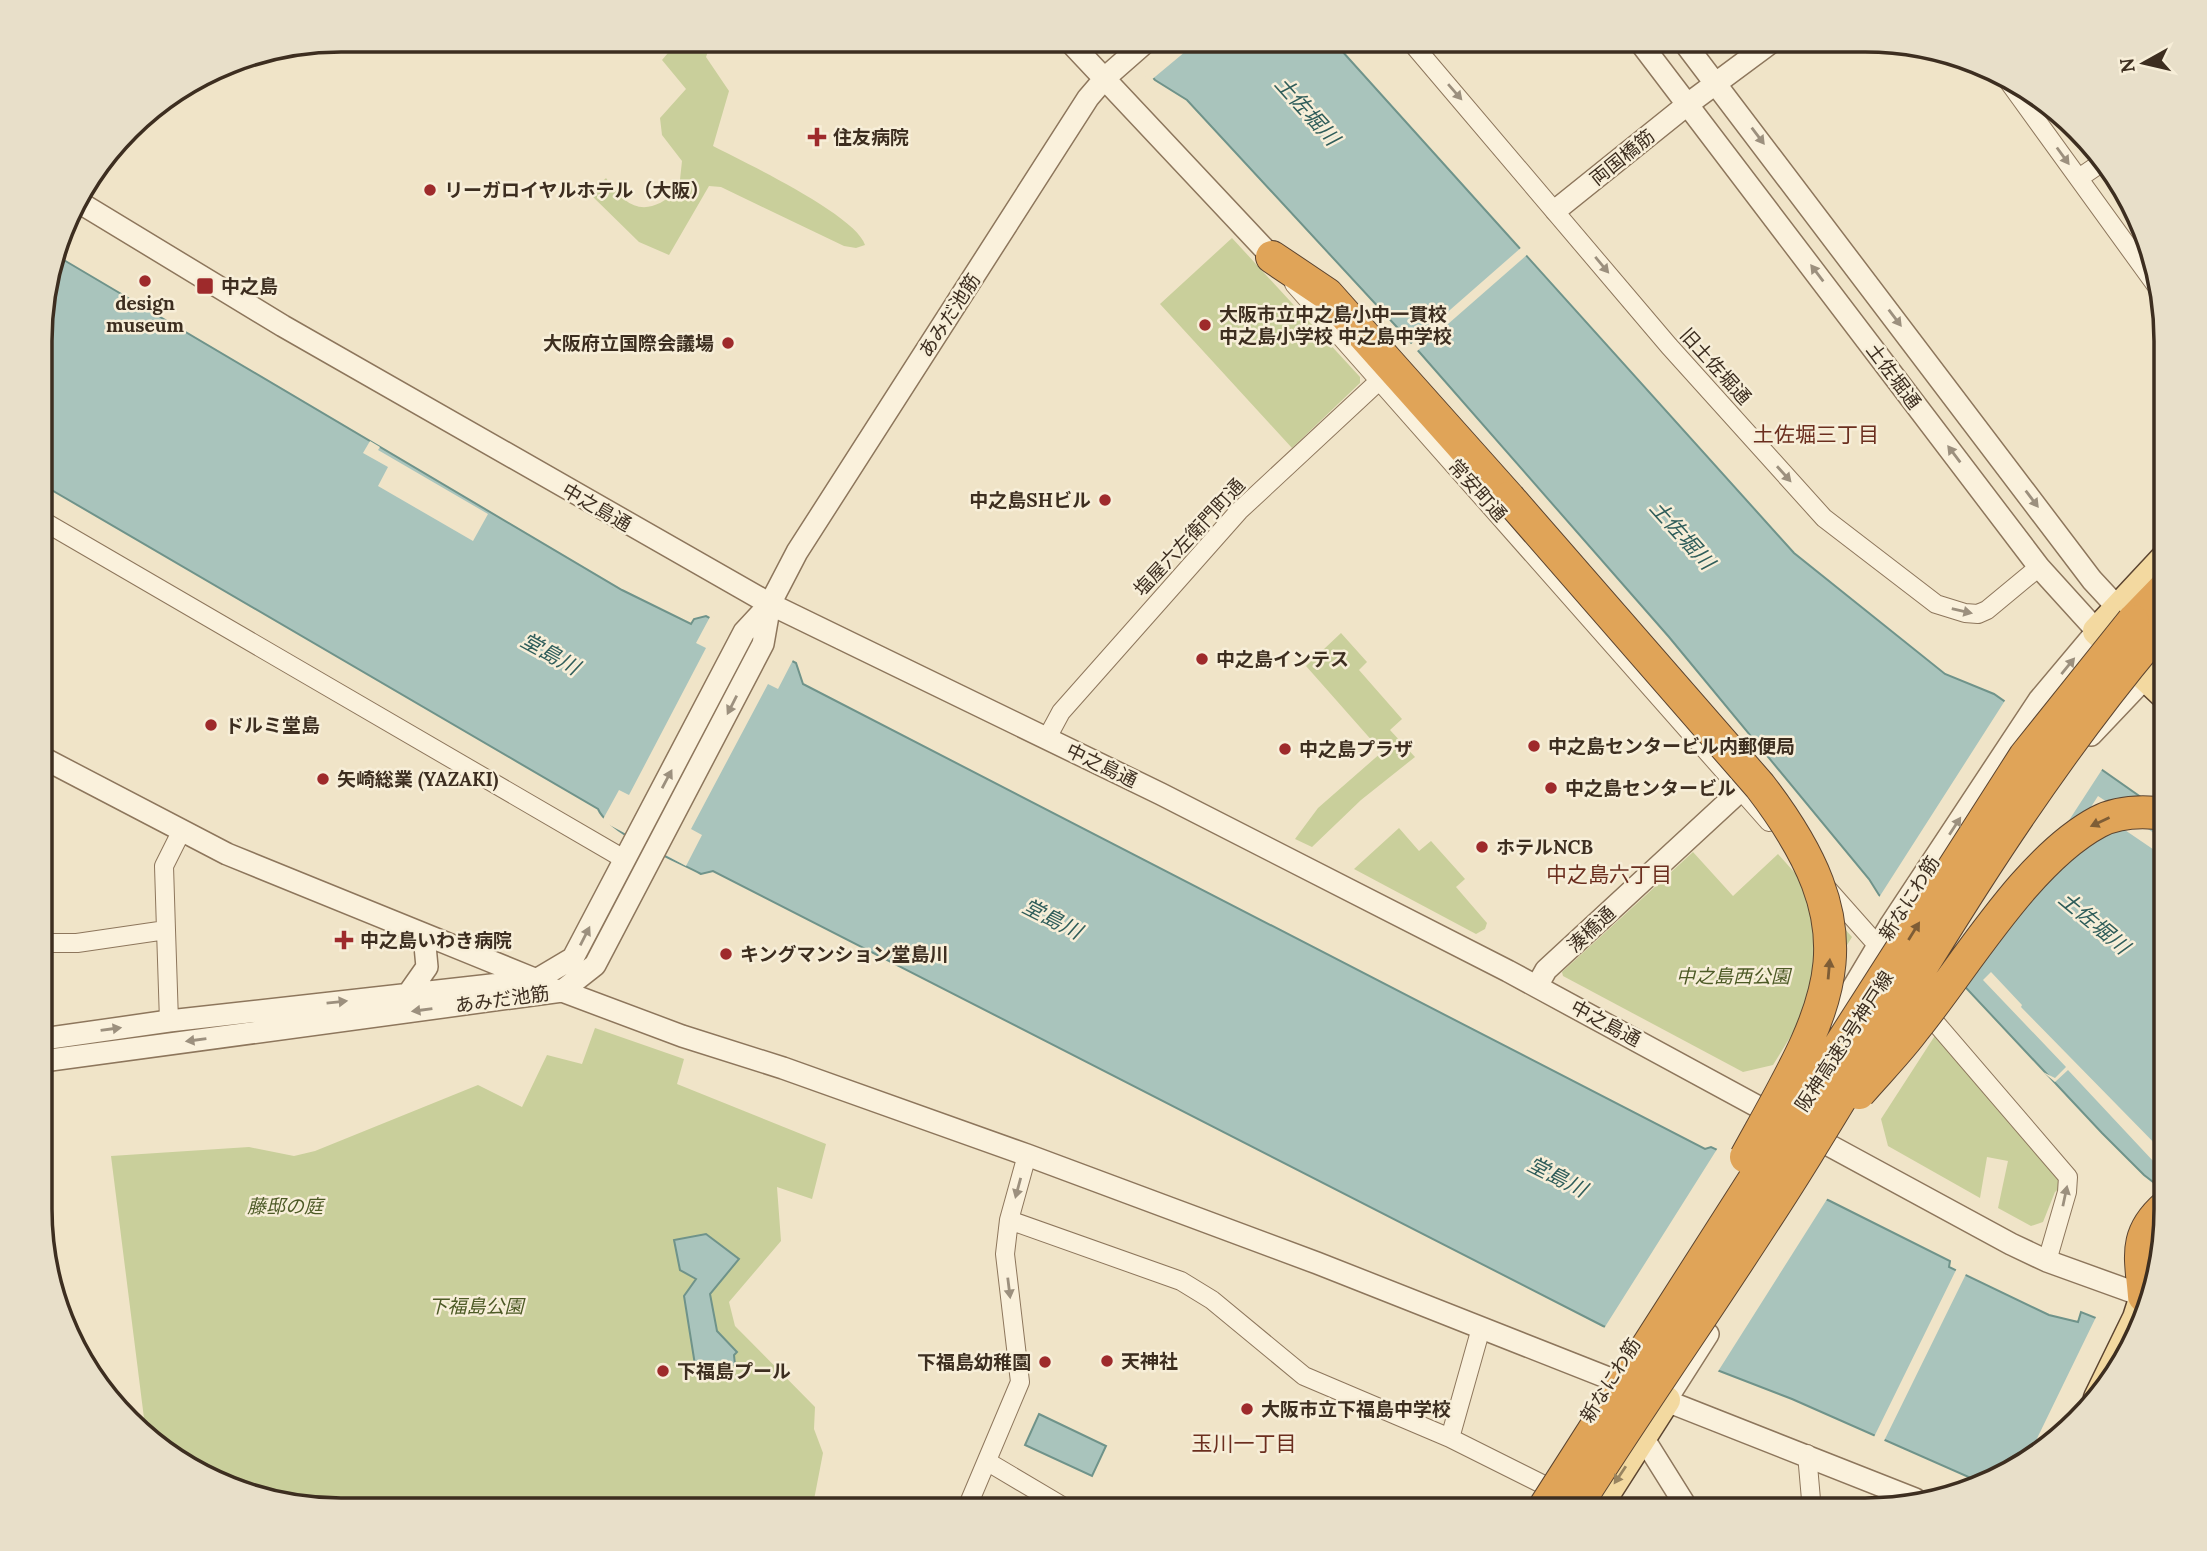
<svg xmlns="http://www.w3.org/2000/svg" width="2207" height="1551" font-family="Lora,'Noto Sans JP',serif">
<rect width="100%" height="100%" fill="#f0e4c8"/>
<path fill="#c9cf9b" d="M 679,40 L 712,40 L 706,57 L 729,91 L 713,146 C 744,162 856,215 865,245 L 856,248 L 844,246 L 721,187 L 709,186 L 669,255 L 639,242 L 590,194 L 606,178 C 628,212 649,217 679,189 L 682,161 L 662,135 L 660,118 L 686,89 L 662,60 Z
M 1232,238 L 1360,377 L 1360,383 L 1292,448 L 1160,304 Z
M 1341,633 L 1367,662 L 1359,670 L 1402,719 L 1390,730 L 1415,757 L 1361,800 L 1312,847 L 1295,839 L 1318,808 L 1382,752 L 1306,666 Z
M 1399,828 L 1419,851 L 1431,841 L 1465,879 L 1456,887 L 1487,923 L 1485,929 L 1476,934 L 1354,869 Z
M 1693,852 L 1733,896 L 1778,854 L 1852,937 L 1773,1065 L 1743,1072 L 1563,976 L 1562,972 Z
M 595,1028 L 684,1059 L 677,1084 L 826,1144 L 812,1199 L 777,1187 L 781,1241 L 729,1302 L 735,1326 L 815,1407 L 814,1429 L 823,1453 L 812,1510 L 322,1510 L 244,1495 L 159,1449 L 146,1434 L 111,1156 L 249,1147 L 294,1156 L 315,1151 L 478,1085 L 522,1107 L 547,1055 L 582,1064 Z
M 1936,1034 L 2060,1178 L 2060,1188 L 2055,1192 L 2043,1222 L 2031,1226 L 1998,1208 L 2008,1161 L 1987,1157 L 1980,1198 L 1888,1146 L 1881,1119 Z"/>
<path fill="#a9c4bc" stroke="#6f938a" stroke-width="2" d="M 1120,41 L 1333,41 L 1794,553 L 1945,674 L 1994,694 L 2145,800 L 2166,823 L 2166,1192 L 2144,1175 L 2102,1133 L 1879,895 L 1869,879 L 1669,637 L 1407,338 L 1187,100 L 1155,80 Z
M 57,256 L 622,590 L 691,624 L 694,619 L 706,616 L 796,663 L 803,684 L 1705,1149 L 1711,1147 L 1830,1201 L 1950,1261 L 1949,1267 L 2049,1315 L 2078,1322 L 2081,1312 L 2136,1334 L 2105,1392 L 1999,1479 L 1982,1483 L 1792,1399 L 1603,1326 L 713,871 L 701,874 C 675,860 609,834 598,809 L 43,485 L 43,303 Z
M 706,1234 L 739,1259 L 710,1294 L 717,1331 L 737,1352 L 734,1355 L 735,1365 L 696,1371 L 684,1296 L 696,1279 L 680,1270 L 674,1240 Z
M 1039,1414 L 1106,1446 L 1092,1476 L 1025,1445 Z"/>
<path fill="#f0e4c8" d="M 1116,41 L 1198,41 L 1150,81 Z
M 1523,246 L 1529,253 L 1416,352 L 1410,345 Z
M 370,441 L 380,447 L 378,450 L 488,514 L 473,541 L 378,486 L 388,467 L 363,453 Z
M 711,615 L 794,658 L 778,689 L 768,684 L 691,829 L 702,835 L 686,866 L 602,821 L 619,790 L 629,795 L 706,648 L 696,643 Z
M 2006,699 L 2103,768 L 1960,988 L 1878,899 Z
M 2098,796 L 2166,841 L 2166,858 L 2091,807 Z
M 1991,972 L 2022,1005 L 2021,1007 L 2166,1155 L 2166,1168 L 2154,1162 L 2068,1070 L 2055,1082 L 2043,1072 L 2055,1078 L 2066,1067 L 1983,980 Z
M 1719,1146 L 1829,1196 L 1717,1373 L 1603,1330 Z
M 1957,1268 L 1967,1272 L 1883,1443 L 1873,1439 Z
M 2097,1315 L 2138,1331 L 2105,1392 L 2029,1455 Z"/>
<g fill="none" stroke-linecap="round" stroke-linejoin="round">
<defs>
<path id="minor" d="M 1410,41 L 1669,346 L 1824,518 L 1936,604 L 1965,613 L 1978,614 L 1987,610 L 2039,567
M 2008,81 L 2155,284
M 2079,178 L 2101,163
M 1294,284 L 1769,822
M 43,521 L 624,859
M 1047,738 L 1061,712 L 1239,511 L 1380,380
M 1824,885 L 1879,947
M 166,930 L 169,1021
M 43,943 L 77,943 L 166,930 L 164,866 L 182,830
M 1922,1007 L 2068,1177 L 2067,1192 L 2047,1261
M 1009,1220 L 1181,1281 L 1212,1300 L 1304,1376 L 1450,1438 L 1544,1485
M 1450,1438 L 1481,1328
M 1807,1454 L 1812,1511
M 988,1462 L 1069,1510
M 966,1510 L 1020,1382 L 1005,1254 L 1009,1220 L 1027,1155"/>
<path id="tertiary" d="M 1069,41 L 1272,257
M 1639,41 L 2039,567 L 2097,631 L 2039,700 L 1891,924 L 1814,1053
M 1683,41 L 2092,580 L 2118,608
M 77,201 L 283,326 L 770,604 L 1161,794 L 1508,971 L 2011,1244 L 2047,1261 L 2144,1296
M 1556,210 L 1688,104 L 1773,41
M 2091,735 L 2146,677
M 43,758 L 227,854 L 532,978
M 536,980 L 573,958 L 744,632 L 770,604 L 797,552 L 1088,98 L 1106,77 L 1147,41
M 513,982 L 562,991 L 682,1036 L 783,1068 L 1027,1155 L 1317,1263 L 1915,1499
M 1537,986 L 1546,970 L 1741,790
M 408,994 L 427,967 L 424,935
M 43,1039 L 169,1021 L 526,981
M 43,1061 L 562,991 L 595,965 L 763,644 L 770,604
M 1666,1400 L 1708,1334
M 1644,1439 L 1689,1511"/>
<path id="primary" d="M 2166,557 L 2097,631 L 2166,696
M 2135,624 L 2166,654
M 2098,1398 L 2137,1318 L 2144,1296
M 1595,1511 L 1666,1400"/>
<path id="motorway" d="M 1272,257 L 1327,294 L 1509,498
M 2133,621 L 2166,587
M 2144,1296 C 2141,1257 2133,1235 2166,1206"/>
</defs>
<use href="#minor" stroke="#8d765c" stroke-width="20"/>
<use href="#tertiary" stroke="#8d765c" stroke-width="24"/>
<use href="#primary" stroke="#5b4430" stroke-width="31"/>
<use href="#motorway" stroke="#5b4430" stroke-width="34"/>
<use href="#minor" stroke="#faf1dc" stroke-width="18"/>
<use href="#tertiary" stroke="#faf1dc" stroke-width="21"/>
<use href="#primary" stroke="#f3d9a0" stroke-width="28"/>
<use href="#motorway" stroke="#e0a458" stroke-width="32"/>
<defs>
<path id="motorway-bridge" d="M 1509,498 L 1760,786 C 1878,940 1829,1006 1746,1157
M 1859,1093 C 1878,1071 1898,1051 1915,1028 C 1966,965 2027,860 2098,822 C 2119,811 2144,811 2166,814
M 1542,1511 L 2025,756 L 2133,621
M 1573,1511 C 1649,1390 1733,1274 1808,1152 C 1916,977 2018,798 2151,639"/>
</defs>
<use href="#motorway-bridge" stroke="#5b4430" stroke-width="34" stroke-linecap="butt"/>
<use href="#motorway-bridge" stroke="#e0a458" stroke-width="32"/>
</g>
<defs><path id="oneway-solid" d="M-6-.8H1V-3.2L6.5 0L1 3.2V.8H-6Z" transform="scale(1.75)"/></defs>
<g fill="#9c907e">
<use href="#oneway-solid" transform="translate(1455 92) rotate(49)"/>
<use href="#oneway-solid" transform="translate(1758 136) rotate(53)"/>
<use href="#oneway-solid" transform="translate(2063 156) rotate(54)"/>
<use href="#oneway-solid" transform="translate(1602 265) rotate(50)"/>
<use href="#oneway-solid" transform="translate(1817 273) rotate(-127)"/>
<use href="#oneway-solid" transform="translate(1895 318) rotate(53)"/>
<use href="#oneway-solid" transform="translate(1954 454) rotate(-127)"/>
<use href="#oneway-solid" transform="translate(1784 474) rotate(48)"/>
<use href="#oneway-solid" transform="translate(2032 499) rotate(53)"/>
<use href="#oneway-solid" transform="translate(1962 611) rotate(13)"/>
<use href="#oneway-solid" transform="translate(2068 666) rotate(-51)"/>
<use href="#oneway-solid" transform="translate(732 705) rotate(117)"/>
<use href="#oneway-solid" transform="translate(667 779) rotate(-62)"/>
<use href="#oneway-solid" transform="translate(1955 826) rotate(-57)"/>
<use href="#oneway-solid" transform="translate(585 936) rotate(-63)"/>
<use href="#oneway-solid" transform="translate(337 1002) rotate(-6)"/>
<use href="#oneway-solid" transform="translate(422 1010) rotate(172)"/>
<use href="#oneway-solid" transform="translate(111 1029) rotate(-8)"/>
<use href="#oneway-solid" transform="translate(196 1040) rotate(172)"/>
<use href="#oneway-solid" transform="translate(1018 1188) rotate(105)"/>
<use href="#oneway-solid" transform="translate(2065 1196) rotate(-78)"/>
<use href="#oneway-solid" transform="translate(1009 1288) rotate(83)"/>
</g>
<g fill="#7e5d36">
<use href="#oneway-solid" transform="translate(2100 822) rotate(155)"/>
<use href="#oneway-solid" transform="translate(1914 931) rotate(-58)"/>
<use href="#oneway-solid" transform="translate(1829 969) rotate(-85)"/>
</g>
<use fill="#988460" href="#oneway-solid" transform="translate(1620 1475) rotate(124)"/>
<g fill="#9e2a2b" stroke="#f7eed8" stroke-width="2.5">
<path d="M813.5 126.5h7v7h7v7h-7v7h-7v-7h-7v-7h7z"/>
<circle cx="430" cy="190" r="7"/>
<circle cx="145" cy="281" r="7"/>
<rect x="196" y="277" width="18" height="18" rx="3.5"/>
<circle cx="1205" cy="325" r="7"/>
<circle cx="728" cy="343" r="7"/>
<circle cx="1105" cy="500" r="7"/>
<circle cx="1202" cy="659" r="7"/>
<circle cx="211" cy="725" r="7"/>
<circle cx="1534" cy="746" r="7"/>
<circle cx="1285" cy="749" r="7"/>
<circle cx="323" cy="779" r="7"/>
<circle cx="1551" cy="788" r="7"/>
<circle cx="1482" cy="847" r="7"/>
<path d="M340.5 929.5h7v7h7v7h-7v7h-7v-7h-7v-7h7z"/>
<circle cx="726" cy="954" r="7"/>
<circle cx="1107" cy="1361" r="7"/>
<circle cx="1045" cy="1362" r="7"/>
<circle cx="663" cy="1371" r="7"/>
<circle cx="1247" cy="1409" r="7"/>
</g>
<g text-anchor="middle" stroke-width="5" stroke-linejoin="round" paint-order="stroke">
<g font-size="19" font-weight="bold" fill="#3d2e20" stroke="#f7eed8" text-anchor="start">
<text x="833" y="144">住友病院</text>
<text x="444" y="197">リーガロイヤルホテル（大阪）</text>
<text x="221" y="293">中之島</text>
<text x="145" y="310" text-anchor="middle">design<tspan x="145" dy="22">museum</tspan></text>
<text x="1219" y="321">大阪市立中之島小中一貫校<tspan x="1219" dy="22">中之島小学校 中之島中学校</tspan></text>
<text x="714" y="350" text-anchor="end">大阪府立国際会議場</text>
<text x="1091" y="507" text-anchor="end">中之島SHビル</text>
<text x="1216" y="666">中之島インテス</text>
<text x="225" y="732">ドルミ堂島</text>
<text x="1548" y="753">中之島センタービル内郵便局</text>
<text x="1299" y="756">中之島プラザ</text>
<text x="337" y="786">矢崎総業 (YAZAKI)</text>
<text x="1565" y="795">中之島センタービル</text>
<text x="1496" y="854">ホテルNCB</text>
<text x="360" y="947">中之島いわき病院</text>
<text x="740" y="961">キングマンション堂島川</text>
<text x="1121" y="1368">天神社</text>
<text x="1031" y="1369" text-anchor="end">下福島幼稚園</text>
<text x="677" y="1378">下福島プール</text>
<text x="1261" y="1416">大阪市立下福島中学校</text>
</g>
<g font-size="19" fill="#3d2e20" stroke="#f7eed8">
<text transform="translate(1622 157) rotate(-39)" y="7">両国橋筋</text>
<text transform="translate(949 315) rotate(-57)" y="7">あみだ池筋</text>
<text transform="translate(1716 366) rotate(48)" y="7">旧土佐堀通</text>
<text transform="translate(1894 376) rotate(53)" y="7">土佐堀通</text>
<text transform="translate(1478 490) rotate(48)" y="7">常安町通</text>
<text transform="translate(597 507) rotate(30)" y="7">中之島通</text>
<text transform="translate(1189 537) rotate(-47)" y="7">塩屋六左衛門町通</text>
<text transform="translate(1102 765) rotate(26)" y="7">中之島通</text>
<text transform="translate(1909 898) rotate(-58)" y="7">新なにわ筋</text>
<text transform="translate(1591 929) rotate(-43)" y="7">湊橋通</text>
<text transform="translate(502 999) rotate(-8)" y="7">あみだ池筋</text>
<text transform="translate(1606 1023) rotate(28)" y="7">中之島通</text>
<text transform="translate(1844 1041) rotate(-57)" y="7">阪神高速3号神戸線</text>
<text transform="translate(1610 1380) rotate(-58)" y="7">新なにわ筋</text>
</g>
<g font-size="19" font-style="italic" fill="#4d5a26" stroke="#f7eed8">
<text x="1733" y="983">中之島西公園</text>
<text x="285" y="1213">藤邸の庭</text>
<text x="476" y="1313">下福島公園</text>
</g>
<g font-size="21" font-style="italic" fill="#2f5d5a" stroke="#f7eed8">
<text transform="translate(1307 111) rotate(48)" y="7">土佐堀川</text>
<text transform="translate(1682 535) rotate(48)" y="7">土佐堀川</text>
<text transform="translate(550 654) rotate(29)" y="7">堂島川</text>
<text transform="translate(1052 919) rotate(27)" y="7">堂島川</text>
<text transform="translate(2094 923) rotate(40)" y="7">土佐堀川</text>
<text transform="translate(1557 1177) rotate(27)" y="7">堂島川</text>
</g>
<g font-size="21" fill="#6b2e1e" stroke="#f7eed8">
<text x="1816" y="442">土佐堀三丁目</text>
<text x="1609" y="882">中之島六丁目</text>
<text x="1244" y="1451">玉川一丁目</text>
</g>
</g>
<path d="M0 0H2207V1551H0ZM341 52H1865A289 289 0 0 1 2154 341V1209A289 289 0 0 1 1865 1498H341A289 289 0 0 1 52 1209V341A289 289 0 0 1 341 52Z" fill="#e8dfc9" fill-rule="evenodd"/>
<path fill="none" stroke="#3d2e20" stroke-width="3.5" d="M341 52H1865A289 289 0 0 1 2154 341V1209A289 289 0 0 1 1865 1498H341A289 289 0 0 1 52 1209V341A289 289 0 0 1 341 52Z"/>
<g transform="translate(2144 63) rotate(262)" stroke="#f7eed8" stroke-width="5" paint-order="stroke">
<path d="M0-5L12 26L0 18L-12 26Z" fill="#3d2e20"/>
<text y="-10" font-size="19" font-weight="bold" text-anchor="middle" fill="#3d2e20">N</text>
</g>
</svg>
